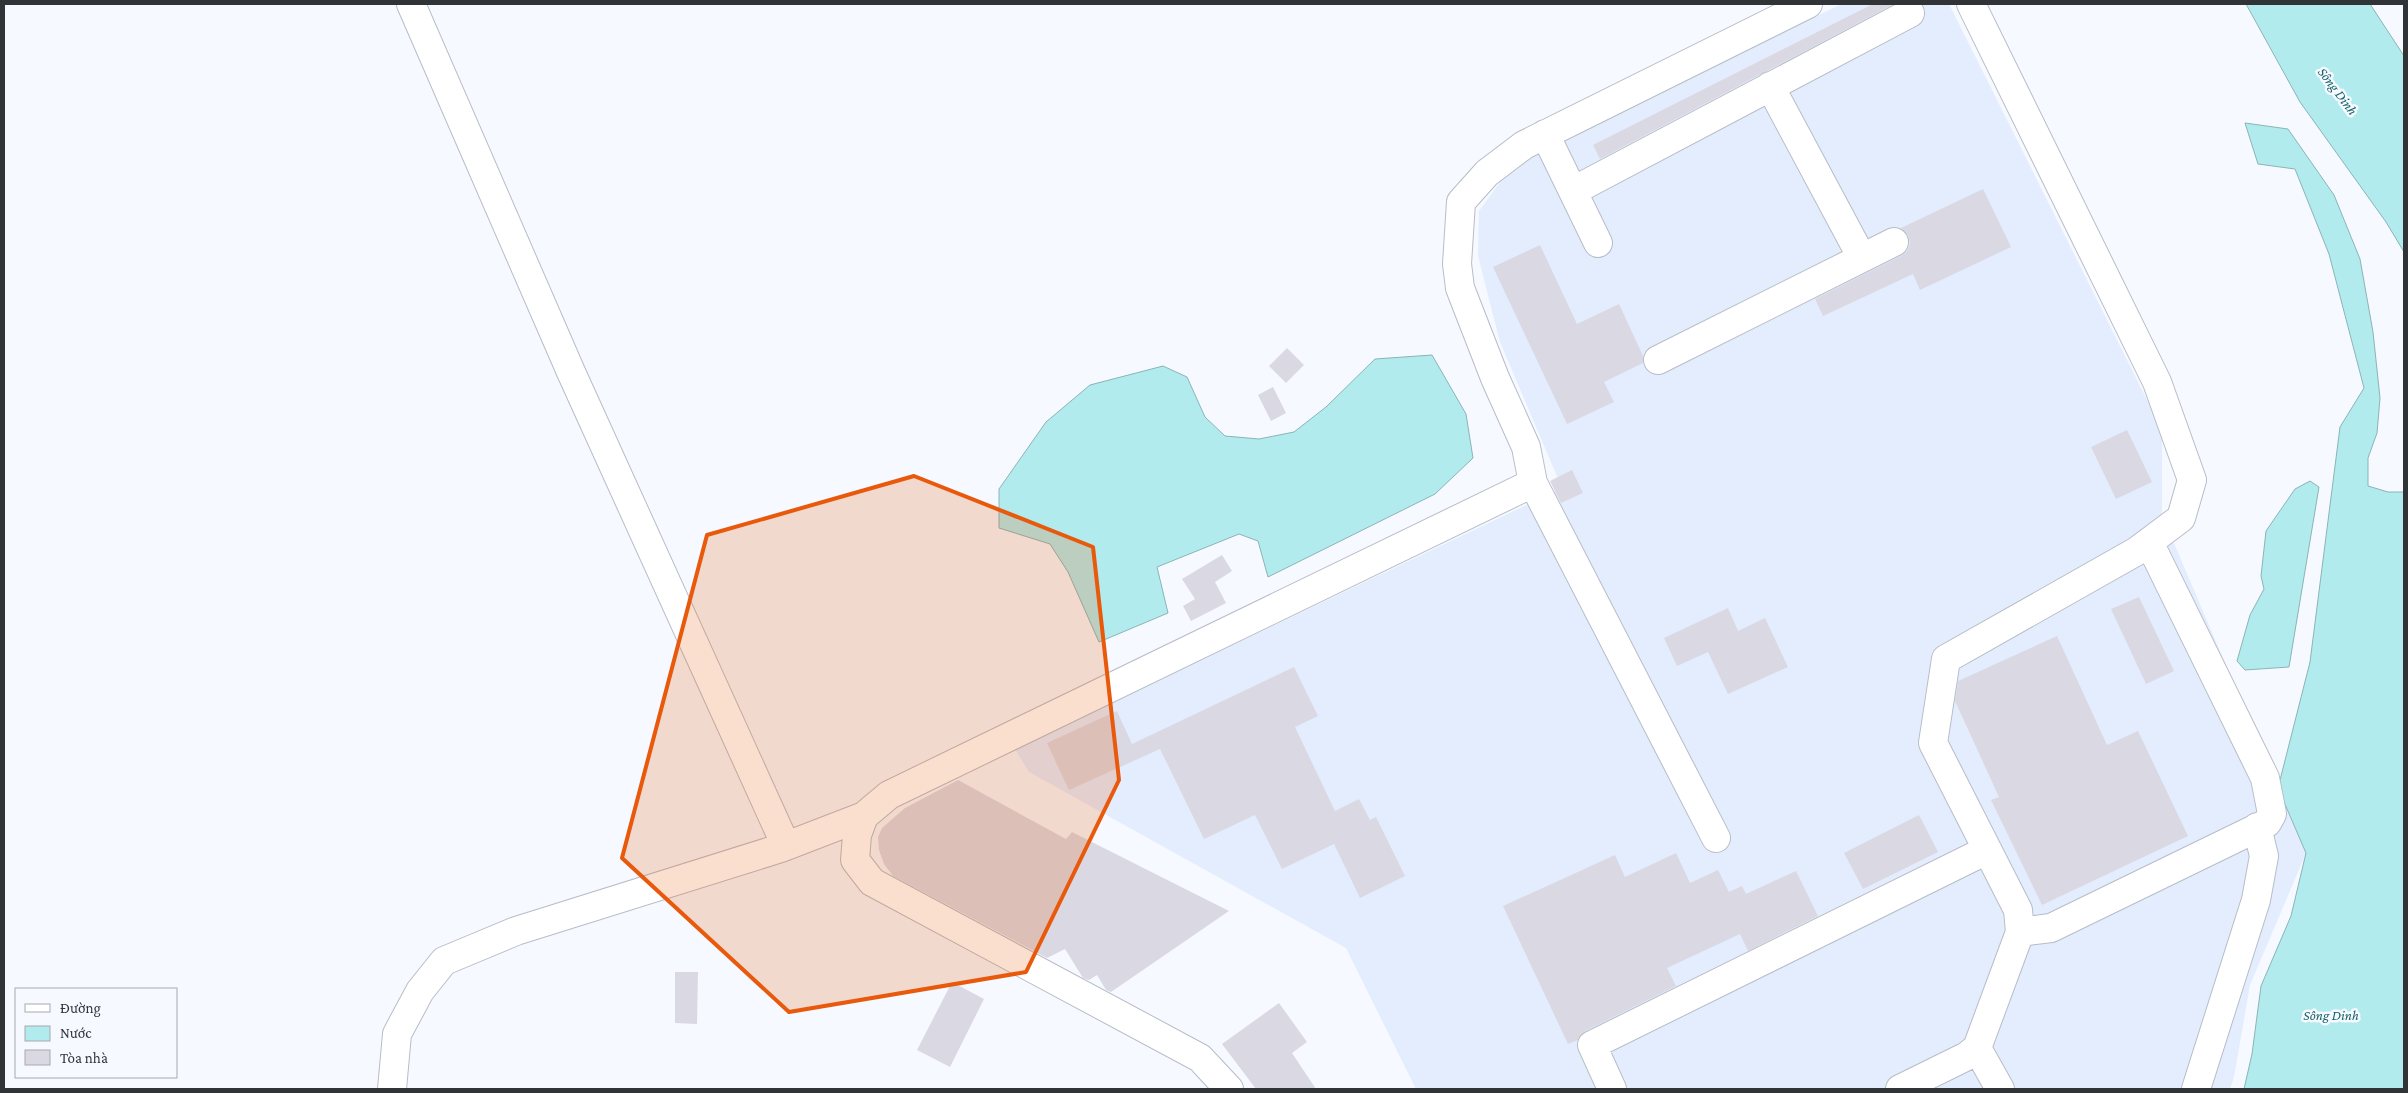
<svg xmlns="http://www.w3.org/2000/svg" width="2408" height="1093" font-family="'Crimson Pro',serif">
<rect width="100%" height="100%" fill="#f6f9ff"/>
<path fill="#e3edfe" d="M 1842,4 L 1949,4 L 2162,430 L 2162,515 L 2306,853 L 2250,985 L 2234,1077 L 2230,1089 L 1416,1089 L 1346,948 L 1029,772 L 1015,749 L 1562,488 L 1500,342 L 1478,256 L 1479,211 L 1506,174 L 1528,154 Z"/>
<path fill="#b1ebed" stroke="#8bb4b6" d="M 2246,4 L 2370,4 L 2404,56 L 2404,252 L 2386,222 L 2300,102 Z
M 2245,123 L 2288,129 L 2334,195 L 2360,259 L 2373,332 L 2380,398 L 2377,433 L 2368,458 L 2368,486 L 2388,492 L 2404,492 L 2404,1089 L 2244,1089 L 2252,1054 L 2261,986 L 2291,916 L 2306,853 L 2278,788 L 2310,662 L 2340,427 L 2364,388 L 2329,254 L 2295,169 L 2258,164 Z
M 1432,355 L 1466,414 L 1473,458 L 1435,494 L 1268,577 L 1258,541 L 1239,534 L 1157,567 L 1168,613 L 1099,642 L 1068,572 L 1050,544 L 999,528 L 999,489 L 1046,422 L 1090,385 L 1163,366 L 1187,377 L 1205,417 L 1225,436 L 1259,439 L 1294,432 L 1326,407 L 1375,359 Z
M 2310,481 L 2319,487 L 2289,667 L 2245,670 L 2237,661 L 2250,615 L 2264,589 L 2261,576 L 2266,531 L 2295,489 Z"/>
<path fill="#dad9e3" d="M 1873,4 L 1894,4 L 1600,159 L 1593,145 Z
M 1983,189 L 2011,247 L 1920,290 L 1913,274 L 1823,316 L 1815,299 L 1901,256 L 1907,251 L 1910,243 L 1908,235 L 1901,228 Z
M 1540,245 L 1577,324 L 1619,304 L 1643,356 L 1643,363 L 1604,382 L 1614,402 L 1567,424 L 1493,267 Z
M 1287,348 L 1304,365 L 1286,383 L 1269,366 Z
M 1273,387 L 1286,413 L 1271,421 L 1258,395 Z
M 2127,430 L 2152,482 L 2116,499 L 2091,447 Z
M 1572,470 L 1583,493 L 1561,503 L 1550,481 Z
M 1222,555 L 1232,571 L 1215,582 L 1226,603 L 1191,621 L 1183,606 L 1195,599 L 1182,579 Z
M 2139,597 L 2174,671 L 2146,684 L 2111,609 Z
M 1728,608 L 1738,631 L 1765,618 L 1788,667 L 1728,694 L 1708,652 L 1677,666 L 1664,638 Z
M 2057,636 L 2107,745 L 2138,731 L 2188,836 L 2042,905 L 1991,800 L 1999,797 L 1955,701 L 1958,681 Z
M 1294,667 L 1318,716 L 1295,727 L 1335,811 L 1359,799 L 1370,820 L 1376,817 L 1405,876 L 1360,898 L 1334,844 L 1282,869 L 1255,815 L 1204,839 L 1160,749 L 1069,790 L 1047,743 L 1117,711 L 1132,744 Z
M 958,780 L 1066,839 L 1072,832 L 1229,911 L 1111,992 L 1106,990 L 1097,975 L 1089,980 L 1083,978 L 1065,949 L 1047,958 L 893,876 L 884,864 L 879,850 L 878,837 L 882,828 L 905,808 Z
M 1919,815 L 1938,852 L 1863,889 L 1844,853 Z
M 1676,853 L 1690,883 L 1718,870 L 1729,892 L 1742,886 L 1746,894 L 1796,871 L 1818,916 L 1748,951 L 1740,934 L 1667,968 L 1676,986 L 1585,1031 L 1578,1040 L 1568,1044 L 1503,906 L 1615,855 L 1625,877 Z
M 675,972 L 698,972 L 697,1024 L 675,1023 Z
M 952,982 L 984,999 L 950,1067 L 917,1050 Z
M 1279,1003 L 1307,1042 L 1292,1053 L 1316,1089 L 1256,1089 L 1222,1044 Z"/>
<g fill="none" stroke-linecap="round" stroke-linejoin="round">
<defs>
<path id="minor" d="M 411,4 L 571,372 L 786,846
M 1770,86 L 1862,258
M 1545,134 L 1598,243
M 1573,191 L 1910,13
M 1658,360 L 1894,242
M 1533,483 L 1716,838
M 2020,932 L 2051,928 L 2267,823 L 2272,814 L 2265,778 L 2149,542
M 1977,1048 L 2000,1089
M 392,1089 L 397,1034 L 420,991 L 444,961 L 516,931 L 781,848 L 864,816
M 1229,1089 L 1200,1058 L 872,882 L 855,860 L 857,835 L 864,816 L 889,795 L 1533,483 L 1526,447 L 1495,378 L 1460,288 L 1457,264 L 1461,202 L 1487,173 L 1524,145 L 1808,4
M 1612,1089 L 1592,1045 L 1987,850
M 1900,1089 L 1967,1056 L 1977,1048 L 2020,932 L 2018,910 L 1933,743 L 1946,659 L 2137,551 L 2181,518 L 2192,480 L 2157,382 L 1971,4
M 2196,1089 L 2256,900 L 2264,856 L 2257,827"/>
</defs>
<use href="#minor" stroke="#b7bdc6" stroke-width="30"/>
<use href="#minor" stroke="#fff" stroke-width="28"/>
</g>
<path fill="#e8590c" fill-opacity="0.2" stroke="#e8590c" stroke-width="4" stroke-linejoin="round" d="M 914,476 L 1093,547 L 1119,780 L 1026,972 L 789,1012 L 622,858 L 707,535 Z"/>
<g text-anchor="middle" stroke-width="5" stroke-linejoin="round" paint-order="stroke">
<g font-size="14" font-style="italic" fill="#166366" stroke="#f6f9ff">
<text transform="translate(2338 91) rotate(53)" y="5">Sông Dinh</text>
<text x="2331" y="1020">Sông Dinh</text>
</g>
</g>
<rect width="2408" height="1093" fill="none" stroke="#313437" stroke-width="10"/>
<rect x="15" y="988" width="162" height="90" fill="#f6f9ff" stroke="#a7aaaf"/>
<rect x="25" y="1004" width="25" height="8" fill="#ffffff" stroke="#a7aaaf"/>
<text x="60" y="1013" font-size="15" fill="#313437">Đường</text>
<rect x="25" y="1026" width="25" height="15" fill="#b1ebed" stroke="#a7aaaf"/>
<text x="60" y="1038" font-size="15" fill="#313437">Nước</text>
<rect x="25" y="1050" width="25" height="15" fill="#dad9e3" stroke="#a7aaaf"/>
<text x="60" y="1063" font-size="15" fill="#313437">Tòa nhà</text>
</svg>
